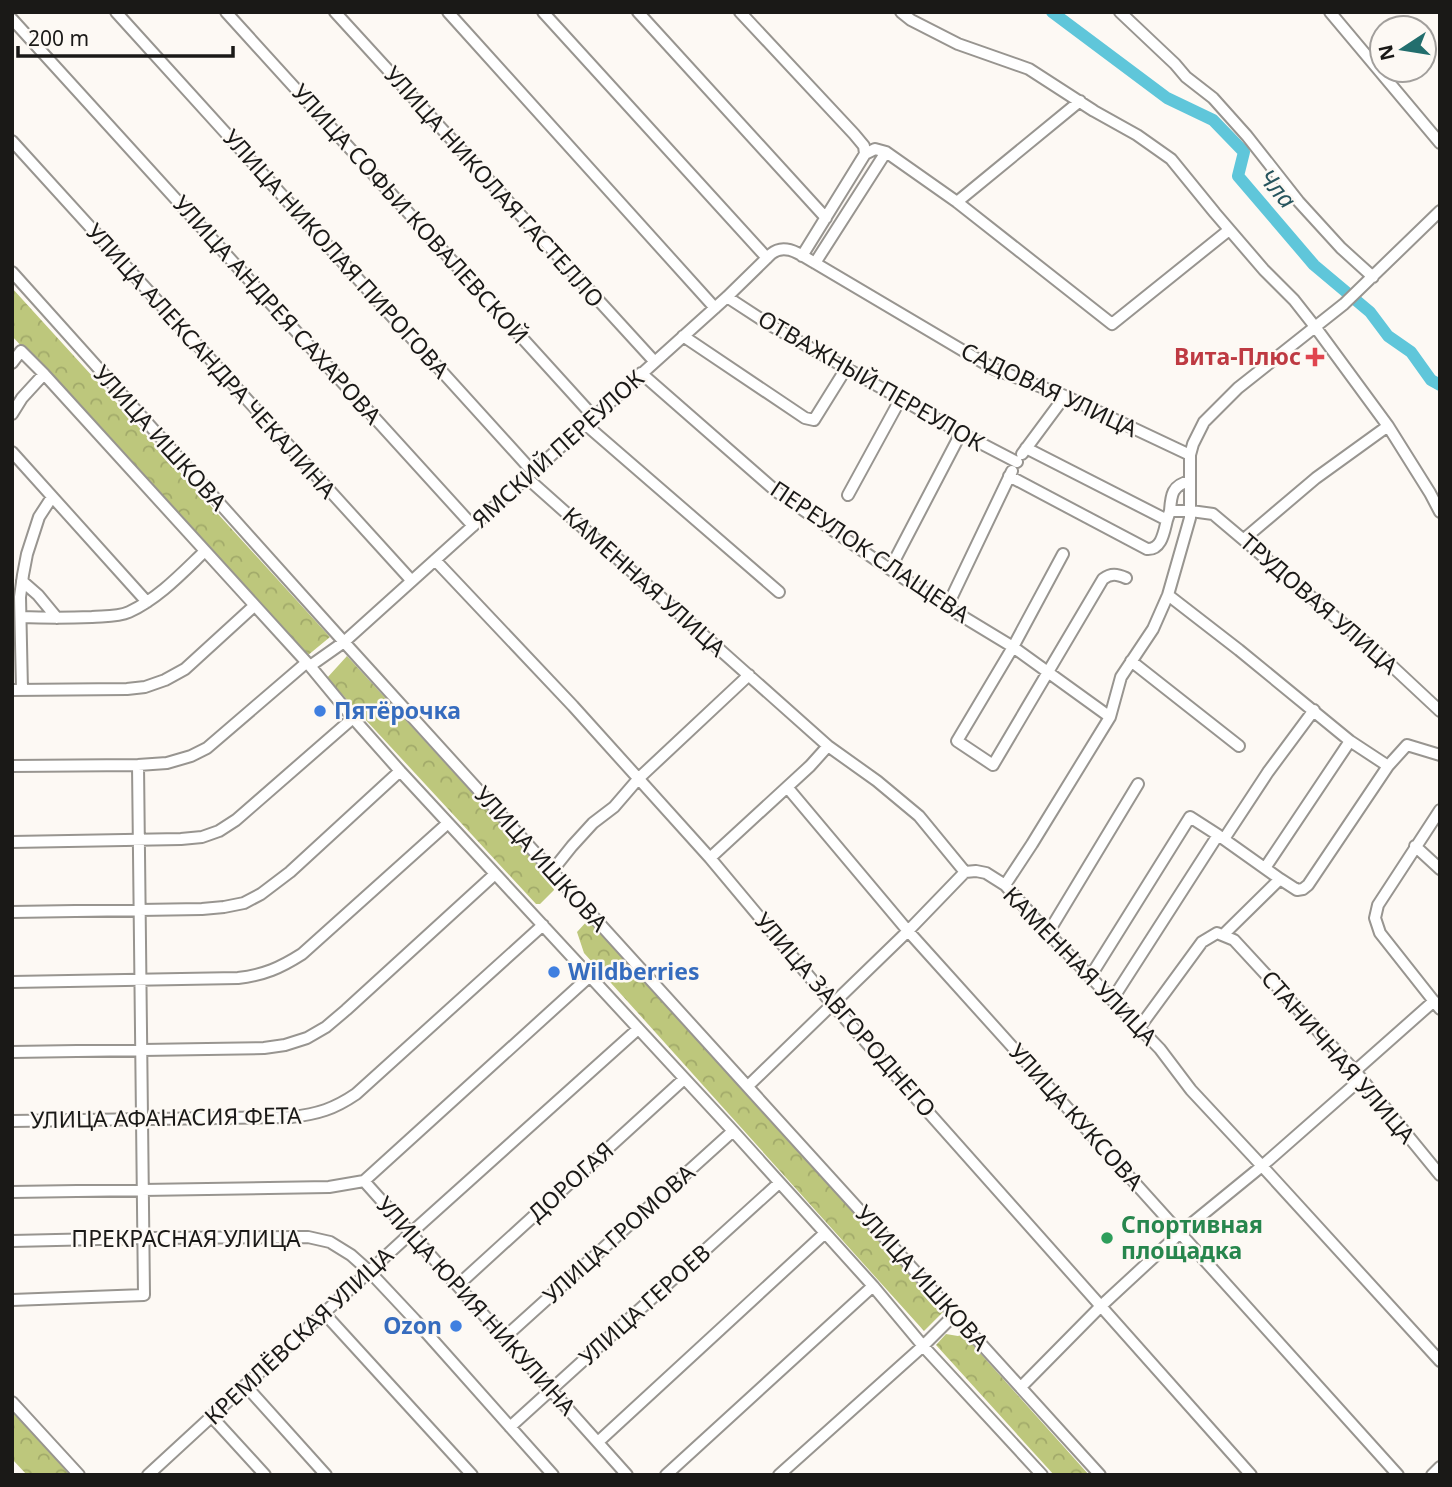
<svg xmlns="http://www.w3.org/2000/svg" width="1452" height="1487" font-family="'Noto Sans',sans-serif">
<defs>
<pattern id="forest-crowns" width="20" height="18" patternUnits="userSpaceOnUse" patternTransform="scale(1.75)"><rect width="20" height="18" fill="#bdc77c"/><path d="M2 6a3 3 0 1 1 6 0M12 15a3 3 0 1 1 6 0" fill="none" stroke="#a2aa6a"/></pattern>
</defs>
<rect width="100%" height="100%" fill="#fdf9f4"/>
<path fill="url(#forest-crowns)" d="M 12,288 L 330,637 L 307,656 L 12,336 Z
M 347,656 L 552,880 L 554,890 L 540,904 L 536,904 L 327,678 Z
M 589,919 L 943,1312 L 924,1331 L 584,953 L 577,932 Z
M 946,1334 L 958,1336 L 963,1334 L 1089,1475 L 1054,1475 L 936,1345 Z
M 12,1410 L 70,1475 L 27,1475 L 12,1459 Z"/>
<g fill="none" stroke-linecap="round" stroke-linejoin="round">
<path stroke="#5fc6da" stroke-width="12" d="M 1052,12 L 1167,98 L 1213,120 L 1244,152 L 1238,176 L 1314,265 L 1370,312 L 1388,336 L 1411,352 L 1431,380 L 1440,385"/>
<defs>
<path id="minor" d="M 116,12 L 533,472
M 226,12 L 593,416
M 335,12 L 654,361
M 448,12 L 715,308
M 543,12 L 767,258
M 638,12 L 826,218
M 740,12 L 854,134 L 864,146 L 865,154
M 901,12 L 911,20 L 958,44 L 1029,69 L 1094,111 L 1137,135 L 1171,159 L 1215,213 L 1264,270 L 1294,300 L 1316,328 L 1388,426 L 1430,493 L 1440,512
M 1120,12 L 1175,64 L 1186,77 L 1213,98 L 1247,136 L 1299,202 L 1341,248 L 1373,277
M 1330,12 L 1440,143
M 12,19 L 473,526
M 12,141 L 411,580
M 957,202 L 1080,101
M 802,256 L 865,154 L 875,149 L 886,152 L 957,202 L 1112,324 L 1229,230
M 815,263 L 886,152
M 12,272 L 344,642 L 1100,1475
M 727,297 L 770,325 L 961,433 L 1017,462
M 683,336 L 805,418 L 814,420 L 847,367
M 12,363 L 21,351 L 44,374 L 310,666 L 353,718 L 400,771 L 733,1131 L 873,1286 L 923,1346 L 1042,1475
M 641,373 L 777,492 L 876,560 L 947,607 L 1013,647 L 1110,717
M 12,414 L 22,398 L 44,374
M 585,424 L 779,592
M 12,452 L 147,602
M 1022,454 L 1065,396
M 1009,476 L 1147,549 C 1162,550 1164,531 1167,520 L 1026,448
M 527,478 L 828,746 L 877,781 L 919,816 L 965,872 L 976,871 L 986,873 L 1005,885 L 1048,933 L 1160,1049 L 1191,1090 L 1262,1166 L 1440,1361
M 848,495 L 901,398
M 1170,511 C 1171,495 1172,485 1190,481
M 1167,520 L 1170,511 L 1191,511 L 1213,514 L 1379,654 L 1440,711
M 1244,539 L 1316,478 L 1388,426
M 1063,554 L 1013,647 L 957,741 L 993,765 L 1103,579 C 1111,573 1117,574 1126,578
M 435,560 L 573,706 L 710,858 L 833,1005 L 1251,1475
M 890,569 L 961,433
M 22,581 L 38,595 L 57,618
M 1168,595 L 1239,650 L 1350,741 L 1388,766
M 947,607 L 1012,471
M 21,617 C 45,618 68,618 92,617 C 104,616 118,617 129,612 C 159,598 182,573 205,551
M 1131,661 L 1239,746
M 310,666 L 344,642 L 727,297 L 771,254 C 785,242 801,255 815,263 L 994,369 L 1065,396 L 1190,455
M 12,690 L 127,689 L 145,687 L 165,680 L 185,669 L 254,606
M 22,690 L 20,597 L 23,575 L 27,554 L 39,517 L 52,497
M 12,766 L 138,765 L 167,763 L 191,756 L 207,748 L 306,663
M 787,787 L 908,931 L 1398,1475
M 1440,810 L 1378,905 L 1375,918 L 1380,933 L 1440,1009
M 1224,839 L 1268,772 L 1314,710
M 12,842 L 181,839 L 202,837 L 219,831 L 236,820 L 353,718
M 1415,846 L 1440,869
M 710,858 L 810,766 L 828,746
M 1265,868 L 1350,741
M 552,871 L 572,846 L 593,823 L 614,807 L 639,778 L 749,675
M 1005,885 L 1032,844 L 1110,717 L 1121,677 L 1153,629 L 1168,595 L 1190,518 L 1190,455 L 1193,444 L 1204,422 L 1238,388 L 1344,304 L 1440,211
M 12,912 L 202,909 L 224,907 L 244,903 L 261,894 L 290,872 L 400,771
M 1048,933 L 1138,784
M 1223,935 L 1280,879 L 1297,890 L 1303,889 L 1308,885 L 1388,766 L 1407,745 L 1440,755
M 1090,977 L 1190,817 L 1218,835
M 12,982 L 238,978 C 264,975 280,968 302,954 L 448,823
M 1112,1000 L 1218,835 L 1280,879
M 1139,1028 L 1202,942 L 1217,933 L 1234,940 L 1355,1071 L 1440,1175
M 12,1052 L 264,1048 L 285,1045 L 307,1038 L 326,1027 L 346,1010 L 495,874
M 1355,1071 L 1434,1001
M 748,1086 L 908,931 L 965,872
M 12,1121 L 291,1117 C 318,1114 334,1109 356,1094 L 543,925
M 364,1181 L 590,976
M 12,1192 L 329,1187 L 364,1181 L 627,1475
M 12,1241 L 144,1238 L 308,1237 L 330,1242 L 351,1255 L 369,1271 L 415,1320 L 553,1475
M 458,1285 L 684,1079
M 12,1300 L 144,1295 L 138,765
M 324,1313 L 472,1475
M 505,1337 L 733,1131
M 245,1385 L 326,1475
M 1021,1387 L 1101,1306 L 1180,1233 L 1262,1166 L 1361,1079
M 12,1402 L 79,1475
M 212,1417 L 265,1475
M 510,1427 L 779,1183
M 598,1442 L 825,1233
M 148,1475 L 412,1232 L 638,1029
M 666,1475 L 873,1286
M 779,1475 L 923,1346 L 955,1314
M 1432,1475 L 1440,1467"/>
</defs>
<use href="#minor" stroke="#989590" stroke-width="14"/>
<use href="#minor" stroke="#fff" stroke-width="10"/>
</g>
<path fill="#e0444e" stroke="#fdf9f4" stroke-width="2.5" d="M1311.5 346.5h7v7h7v7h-7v7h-7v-7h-7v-7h7z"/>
<g fill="#3f7fe0" stroke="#fdf9f4" stroke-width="2.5">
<circle cx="320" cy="711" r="7"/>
<circle cx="554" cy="972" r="7"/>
<circle cx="456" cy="1326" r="7"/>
</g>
<circle fill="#2e9e5b" stroke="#fdf9f4" stroke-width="2.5" cx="1107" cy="1238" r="7"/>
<g text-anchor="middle" stroke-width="5" stroke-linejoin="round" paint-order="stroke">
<g font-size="23" fill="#1a1917" stroke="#fdf9f4">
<text transform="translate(494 187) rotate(48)" y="8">УЛИЦА НИКОЛАЯ ГАСТЕЛЛО</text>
<text transform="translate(410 214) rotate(48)" y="8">УЛИЦА СОФЬИ КОВАЛЕВСКОЙ</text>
<text transform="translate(336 254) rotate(48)" y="8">УЛИЦА НИКОЛАЯ ПИРОГОВА</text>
<text transform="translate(277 310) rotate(48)" y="8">УЛИЦА АНДРЕЯ САХАРОВА</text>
<text transform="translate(211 361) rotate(48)" y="8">УЛИЦА АЛЕКСАНДРА ЧЕКАЛИНА</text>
<text transform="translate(871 381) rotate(30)" y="8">ОТВАЖНЫЙ ПЕРЕУЛОК</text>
<text transform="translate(1049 390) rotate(25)" y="8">САДОВАЯ УЛИЦА</text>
<text transform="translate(160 438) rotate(48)" y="8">УЛИЦА ИШКОВА</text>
<text transform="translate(558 449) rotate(-42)" y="8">ЯМСКИЙ ПЕРЕУЛОК</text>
<text transform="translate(870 552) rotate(34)" y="8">ПЕРЕУЛОК СЛАЩЕВА</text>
<text transform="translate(644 582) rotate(42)" y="8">КАМЕННАЯ УЛИЦА</text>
<text transform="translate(1319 604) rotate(41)" y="8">ТРУДОВАЯ УЛИЦА</text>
<text transform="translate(541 859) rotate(48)" y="8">УЛИЦА ИШКОВА</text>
<text transform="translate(1080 966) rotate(46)" y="8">КАМЕННАЯ УЛИЦА</text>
<text transform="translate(845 1015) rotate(49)" y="8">УЛИЦА ЗАВГОРОДНЕГО</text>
<text transform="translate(1338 1057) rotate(49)" y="8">СТАНИЧНАЯ УЛИЦА</text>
<text transform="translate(1076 1117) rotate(48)" y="8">УЛИЦА КУКСОВА</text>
<text transform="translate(166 1118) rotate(-1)" y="8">УЛИЦА АФАНАСИЯ ФЕТА</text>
<text transform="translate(571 1182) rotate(-42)" y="8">ДОРОГАЯ</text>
<text transform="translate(619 1234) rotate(-42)" y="8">УЛИЦА ГРОМОВА</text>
<text x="186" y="1247">ПРЕКРАСНАЯ УЛИЦА</text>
<text transform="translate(922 1278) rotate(48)" y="8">УЛИЦА ИШКОВА</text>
<text transform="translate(645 1305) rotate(-42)" y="8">УЛИЦА ГЕРОЕВ</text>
<text transform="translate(476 1306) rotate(48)" y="8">УЛИЦА ЮРИЯ НИКУЛИНА</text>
<text transform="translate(299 1336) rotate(-43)" y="8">КРЕМЛЁВСКАЯ УЛИЦА</text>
</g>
<g font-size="23" font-weight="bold" fill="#be3a42" stroke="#fdf9f4" text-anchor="end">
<text x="1301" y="365">Вита-Плюс</text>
</g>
<g font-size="23" font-weight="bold" fill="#366cbe" stroke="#fdf9f4" text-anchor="start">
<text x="334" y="719">Пятёрочка</text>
<text x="568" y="980">Wildberries</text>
<text x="442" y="1334" text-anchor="end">Ozon</text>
</g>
<g font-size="23" font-weight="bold" fill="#27864d" stroke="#fdf9f4" text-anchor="start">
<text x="1121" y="1233">Спортивная<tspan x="1121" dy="26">площадка</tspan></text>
</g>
<g font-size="24" font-style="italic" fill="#27555e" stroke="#fdf9f4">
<text transform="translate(1277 189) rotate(50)" y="8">Чла</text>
</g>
</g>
<rect width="1452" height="1487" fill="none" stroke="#1a1917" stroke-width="28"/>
<g transform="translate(1403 49) rotate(258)"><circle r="33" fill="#fdf9f4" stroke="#a29f9c" stroke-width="2"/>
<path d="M0-5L12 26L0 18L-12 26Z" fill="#226e6d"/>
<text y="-10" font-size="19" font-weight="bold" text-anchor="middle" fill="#1a1917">N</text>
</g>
<path d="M18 46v10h215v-10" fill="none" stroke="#1a1917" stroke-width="3.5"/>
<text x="28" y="46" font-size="21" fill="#1a1917" stroke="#fdf9f4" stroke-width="5" paint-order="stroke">200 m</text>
</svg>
